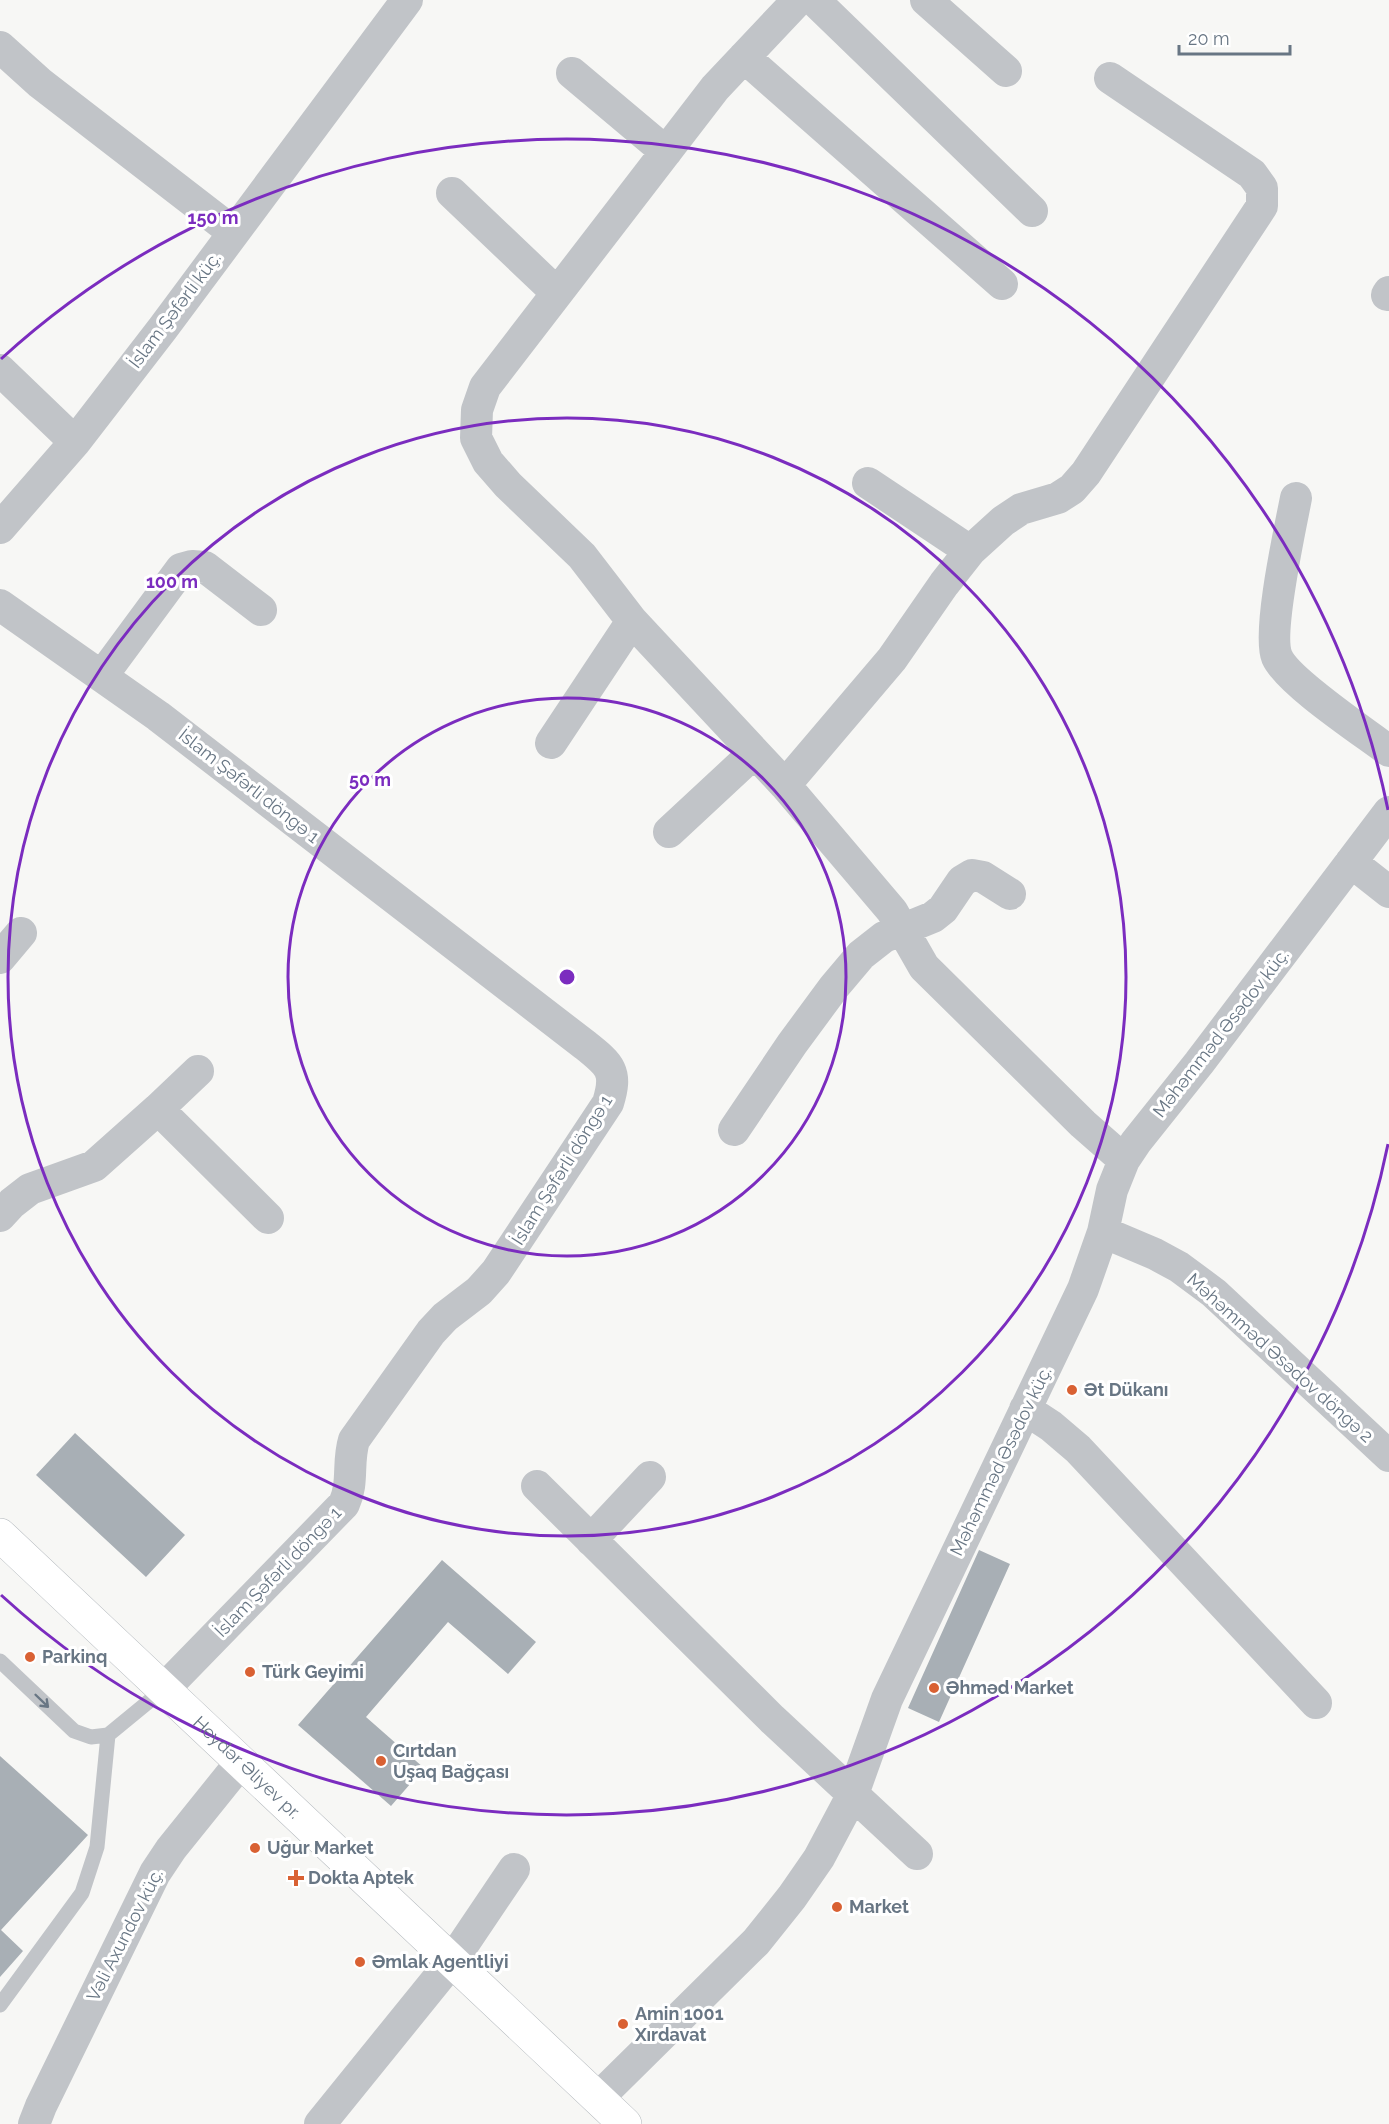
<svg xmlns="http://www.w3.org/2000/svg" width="1389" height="2124" font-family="Raleway,sans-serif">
<rect width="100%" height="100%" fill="#f7f7f5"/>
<path fill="#a8afb5" d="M 75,1433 L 185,1535 L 146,1577 L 36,1475 Z
M 979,1550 L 1010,1564 L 939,1722 L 908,1708 Z
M 442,1560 L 536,1642 L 508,1674 L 448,1622 L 366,1717 L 424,1768 L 391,1806 L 298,1725 Z
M 0,1756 L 88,1835 L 1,1930 L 23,1951 L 0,1977 Z"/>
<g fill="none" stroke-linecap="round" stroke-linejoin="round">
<defs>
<g id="secondary">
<path id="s1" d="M 0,1535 L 625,2124"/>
</g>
</defs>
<use href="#secondary" stroke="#b3b8bd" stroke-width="34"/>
<path stroke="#c1c4c8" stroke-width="15" d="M 0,1661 L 74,1731 L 91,1737 L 108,1735 L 164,1689
M 0,2005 L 82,1893 L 97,1847 L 108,1735"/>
<path stroke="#c1c4c8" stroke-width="32" d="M 798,0 L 715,88 L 485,387 L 477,410 L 476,438 L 488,462 L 508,485 L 582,556 L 632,621 L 785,785 L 892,911 L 924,967 L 1083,1124 L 1124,1160
M 814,0 L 1032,211
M 926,0 L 1006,71
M 0,47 L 40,83 L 233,232
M 744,57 L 1002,284
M 572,73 L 666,152
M 452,193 L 557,293
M 1387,295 L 1389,292
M 0,370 L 75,442
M 868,483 L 970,551
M 1296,498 C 1290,529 1267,633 1277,657 C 1288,682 1364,732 1389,751
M 0,528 L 75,442 L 163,328 L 407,0
M 0,605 L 158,716 L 585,1045 C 610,1065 618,1071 608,1103 L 496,1272 L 479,1291 L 445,1317 L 431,1332 L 354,1440 C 347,1463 354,1482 344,1504 L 164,1689
M 102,676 L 181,569 L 192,566 L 205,567 L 261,610
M 551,743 L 632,621
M 785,785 L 892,659 L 944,584 L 970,551 L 1003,521 L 1021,509 L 1058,498 L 1072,489 L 1086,473 L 1262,206 L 1262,188 L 1252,174 L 1110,78
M 669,832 L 754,753
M 1351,862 L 1389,892
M 0,958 L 21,933
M 158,1109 L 198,1071
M 734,1130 L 792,1044 L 834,987 L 861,955 L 884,937 L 933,917 L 943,909 L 962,881 L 972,875 L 983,877 L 1010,894
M 0,1216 L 12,1203 L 30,1189 L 94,1166 L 158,1109 L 268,1218
M 1103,1232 L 1155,1254 L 1179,1267 L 1214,1293 L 1389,1456
M 1025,1409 L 1051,1426 L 1078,1449 L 1316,1703
M 537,1486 L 772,1719 L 917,1854
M 591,1540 L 650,1477
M 598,2098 L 756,1942 L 792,1897 L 819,1858 L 853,1794 L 887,1699 L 1083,1289 L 1103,1232 L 1112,1190 L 1124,1160 L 1136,1142 L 1199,1063 L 1389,812
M 34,2124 L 41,2106 L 155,1873 L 171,1849 L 241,1762
M 320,2124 L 452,1961 L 514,1869"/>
<use href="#secondary" stroke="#fff" stroke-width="33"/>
</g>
<defs><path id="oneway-shaft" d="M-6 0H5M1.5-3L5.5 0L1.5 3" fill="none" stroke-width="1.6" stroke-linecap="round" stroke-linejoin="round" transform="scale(1.5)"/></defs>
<use stroke="#687684" href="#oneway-shaft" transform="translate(42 1701) rotate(44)"/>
<g fill="none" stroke="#7b2cbf" stroke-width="3">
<circle cx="567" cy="977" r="279"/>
<circle cx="567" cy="977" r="559"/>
<path d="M1388 1144A838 838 0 0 1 1 1595M1 359A838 838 0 0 1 1388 810"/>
</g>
<g fill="#d96133" stroke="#fff" stroke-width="2">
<circle cx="1072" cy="1390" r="6"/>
<circle cx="30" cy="1657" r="6"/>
<circle cx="250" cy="1672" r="6"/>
<circle cx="934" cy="1688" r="6"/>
<circle cx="381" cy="1761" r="6"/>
<circle cx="255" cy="1848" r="6"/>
<path d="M293 1869h6v6h6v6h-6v6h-6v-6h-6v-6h6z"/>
<circle cx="837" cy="1907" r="6"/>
<circle cx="360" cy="1962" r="6"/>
<circle cx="623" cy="2024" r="6"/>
</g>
<g text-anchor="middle" stroke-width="6" stroke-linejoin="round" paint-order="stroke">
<g font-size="18" fill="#687684" stroke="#fff">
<text transform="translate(175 310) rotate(-53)" y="6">İslam Şəfərli küç.</text>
<text transform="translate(249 786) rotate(38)" y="6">İslam Şəfərli döngə 1</text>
<text transform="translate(1221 1033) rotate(-52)" y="6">Məhəmməd Əsədov küç.</text>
<text transform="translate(562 1170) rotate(-58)" y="6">İslam Şəfərli döngə 1</text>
<text transform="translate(1280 1358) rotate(42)" y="6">Məhəmməd Əsədov döngə 2</text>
<text transform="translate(1001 1461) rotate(-64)" y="6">Məhəmməd Əsədov küç.</text>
<text transform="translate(278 1572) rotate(-46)" y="6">İslam Şəfərli döngə 1</text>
<text dy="6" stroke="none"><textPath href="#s1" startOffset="339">Heydər Əliyev pr.</textPath></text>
<text transform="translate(125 1935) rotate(-63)" y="6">Vəli Axundov küç.</text>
</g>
<g font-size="18" font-weight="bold" fill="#687684" stroke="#fff" text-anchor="start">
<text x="1084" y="1396">Ət Dükanı</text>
<text x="42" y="1663">Parkinq</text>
<text x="262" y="1678">Türk Geyimi</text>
<text x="946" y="1694">Əhməd Market</text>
<text x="393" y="1757">Cırtdan<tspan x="393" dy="21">Uşaq Bağçası</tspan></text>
<text x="267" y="1854">Uğur Market</text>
<text x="308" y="1884">Dokta Aptek</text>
<text x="849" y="1913">Market</text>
<text x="372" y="1968">Əmlak Agentliyi</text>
<text x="635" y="2020">Amin 1001<tspan x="635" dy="21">Xırdavat</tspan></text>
</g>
</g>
<circle cx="567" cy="977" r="9" fill="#7b2cbf" stroke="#fff" stroke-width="3"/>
<g font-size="18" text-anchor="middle" font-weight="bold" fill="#7b2cbf" stroke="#fff" stroke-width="6" stroke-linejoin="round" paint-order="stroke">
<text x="213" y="224">150 m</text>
<text x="172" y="588">100 m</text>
<text x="370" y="786">50 m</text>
</g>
<path d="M1179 45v9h111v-9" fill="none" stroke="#687684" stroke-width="3"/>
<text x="1188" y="45" font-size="18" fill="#687684" stroke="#ffffff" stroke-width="4.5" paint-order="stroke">20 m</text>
</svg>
